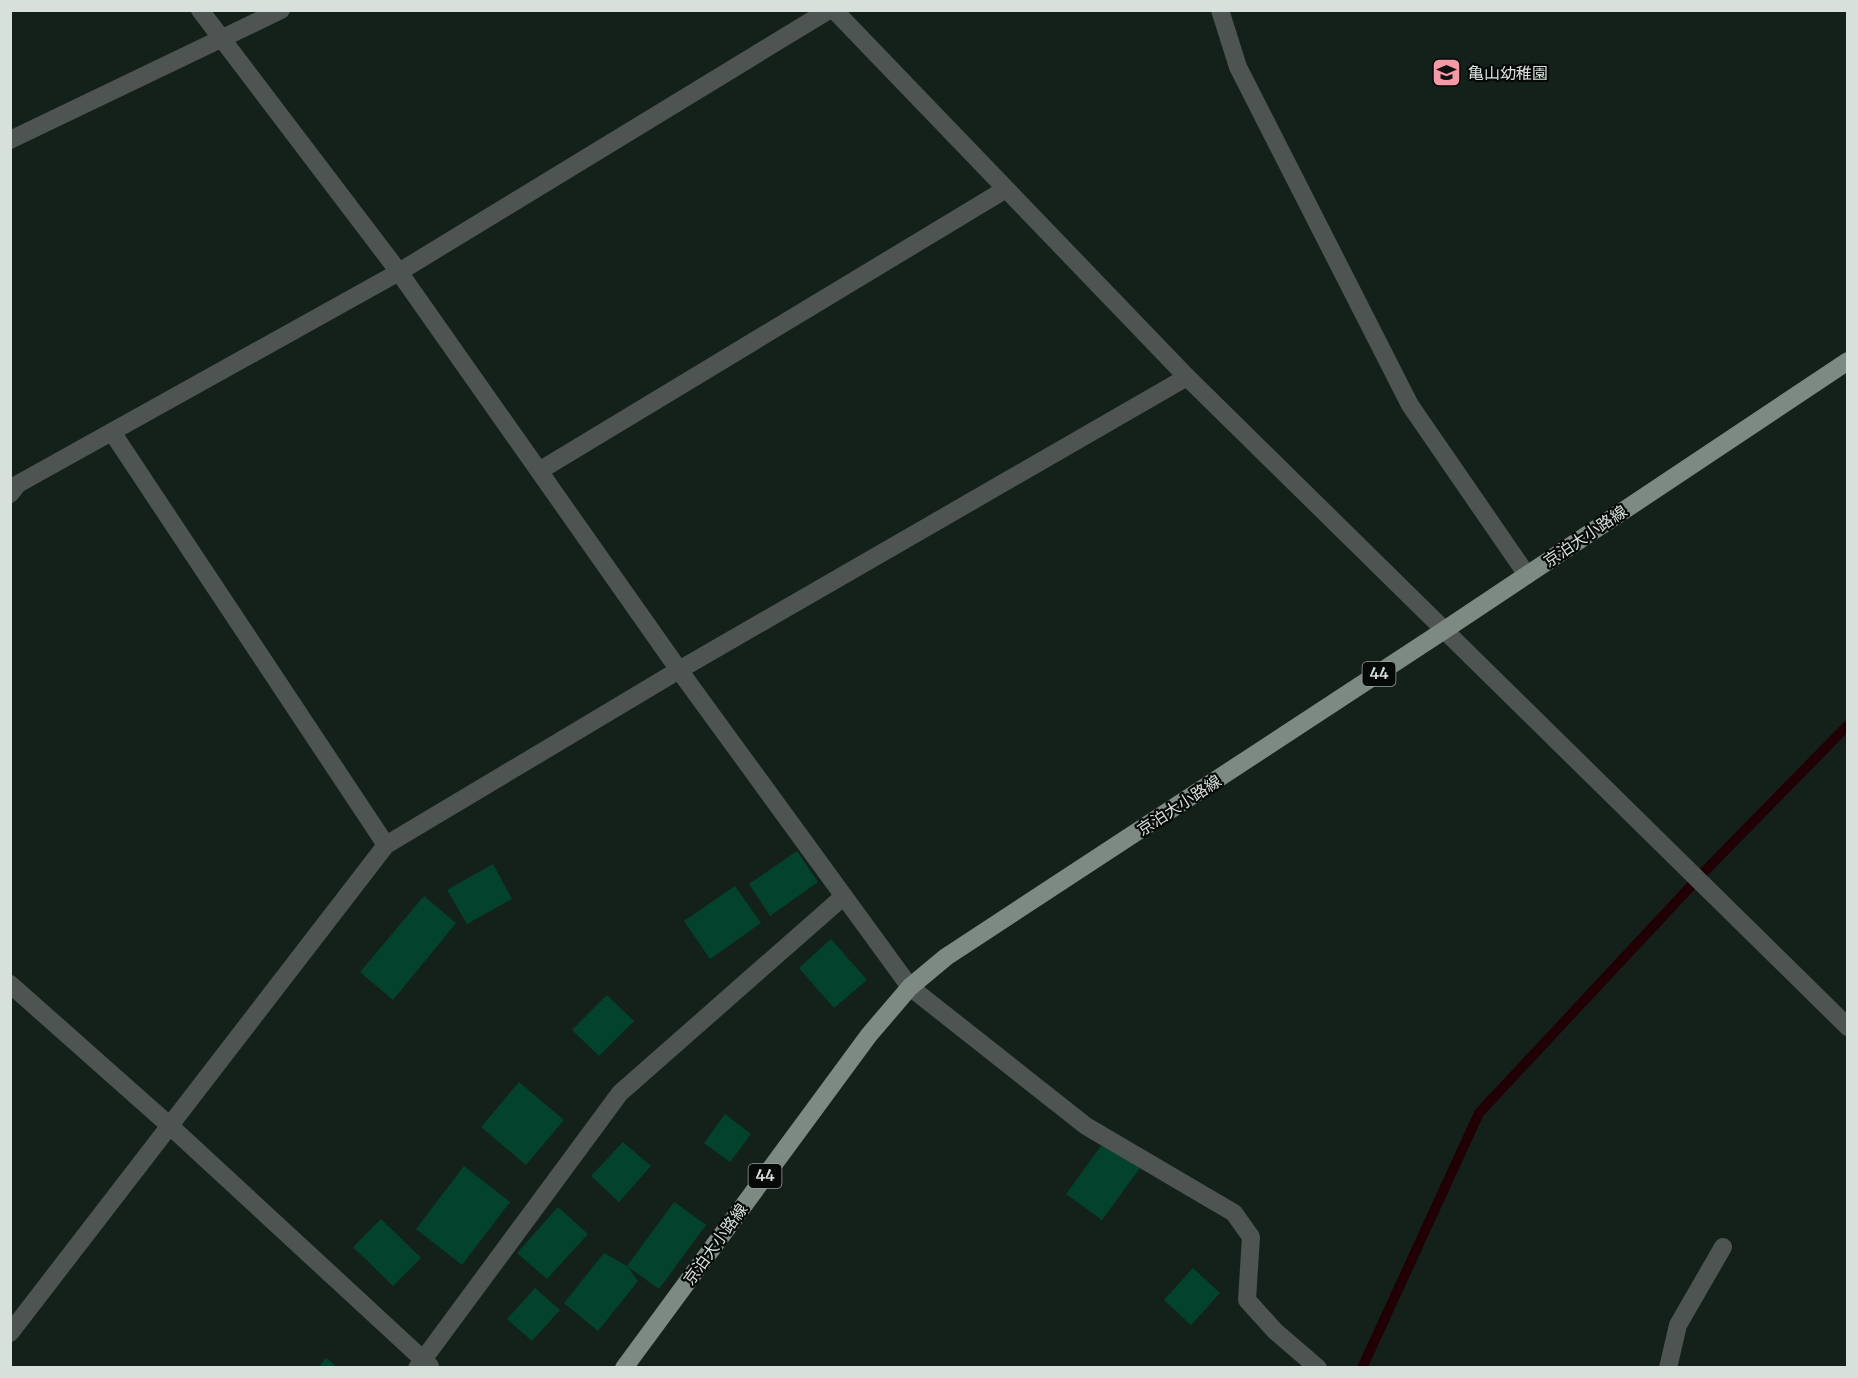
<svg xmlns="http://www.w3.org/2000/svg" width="1858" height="1378" font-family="Merriweather,'Noto Sans JP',serif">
<rect width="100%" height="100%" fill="#14211b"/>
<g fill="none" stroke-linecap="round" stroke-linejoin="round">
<path stroke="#210005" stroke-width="10" d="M 1362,1368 L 1479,1113 L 1704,872 L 1848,725"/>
</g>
<path fill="#03432e" d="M 797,851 L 818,882 L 770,916 L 749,884 Z
M 493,864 L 512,899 L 467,924 L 447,890 Z
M 735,886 L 761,923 L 710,959 L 684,921 Z
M 424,896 L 456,923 L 393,1000 L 360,972 Z
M 831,939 L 867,980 L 834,1008 L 799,968 Z
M 607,995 L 634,1021 L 599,1056 L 572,1030 Z
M 519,1082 L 564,1120 L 526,1165 L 481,1127 Z
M 725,1114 L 751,1134 L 730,1162 L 704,1143 Z
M 623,1142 L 651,1166 L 619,1202 L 591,1176 Z
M 1104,1142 L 1140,1168 L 1102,1220 L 1066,1194 Z
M 464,1166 L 510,1202 L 462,1265 L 416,1229 Z
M 674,1202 L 706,1225 L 659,1289 L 627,1266 Z
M 558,1207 L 588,1234 L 547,1279 L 517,1253 Z
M 381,1219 L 421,1258 L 393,1286 L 353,1247 Z
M 604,1253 L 627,1266 L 638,1281 L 598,1331 L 564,1303 Z
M 1193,1268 L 1220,1293 L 1191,1325 L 1164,1300 Z
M 535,1288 L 560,1310 L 532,1341 L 507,1319 Z
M 326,1358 L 338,1368 L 318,1368 Z"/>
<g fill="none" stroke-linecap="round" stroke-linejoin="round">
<path stroke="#4d5451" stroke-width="18" d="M 200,10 L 399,272 L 679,670 L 910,987 L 1086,1126 L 1234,1213 L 1251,1237 L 1247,1300 L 1275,1331 L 1318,1368
M 834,10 L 1187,377 L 1848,1027
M 1220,10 L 1238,67 L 1410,405 L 1527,575
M 10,140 L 281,10
M 112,432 L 386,845
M 539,471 L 1006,189
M 10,494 L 18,484 L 399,272 L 829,10
M 10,984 L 169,1125 L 430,1366
M 10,1333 L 386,845 L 679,670 L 1187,377
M 417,1368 L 620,1093 L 844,896
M 1668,1368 L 1678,1325 L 1723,1247"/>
<path stroke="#7d8a83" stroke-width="18" d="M 624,1368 L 869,1035 L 910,987 L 946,957 L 1446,629 L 1848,361"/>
</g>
<defs>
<symbol id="school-square" viewBox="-11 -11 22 22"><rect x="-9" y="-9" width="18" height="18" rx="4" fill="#f49aa6" stroke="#050907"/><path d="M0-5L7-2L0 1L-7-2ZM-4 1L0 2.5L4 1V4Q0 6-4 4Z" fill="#111"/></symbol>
</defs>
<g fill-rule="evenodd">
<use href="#school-square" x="1430" y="56" width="33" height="33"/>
</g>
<g text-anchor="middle" stroke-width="4.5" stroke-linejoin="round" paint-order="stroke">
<g fill="#050907" stroke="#98a09b" stroke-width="1.5">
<rect x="1362.5" y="662" width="33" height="24" rx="4.5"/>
<rect x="748.5" y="1164" width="33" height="24" rx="4.5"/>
</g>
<g font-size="15" font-weight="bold" fill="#d7e0db">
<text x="1379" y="679">44</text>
<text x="765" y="1181">44</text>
</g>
<g font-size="16" fill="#d7e0db" stroke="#050907" text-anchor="start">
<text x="1468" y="79">亀山幼稚園</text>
</g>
<g font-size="16" fill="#d7e0db" stroke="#050907">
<text transform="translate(1585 536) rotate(-34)" y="6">京泊大小路線</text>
<text transform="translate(1179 805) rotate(-33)" y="6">京泊大小路線</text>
<text transform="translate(715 1244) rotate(-54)" y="6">京泊大小路線</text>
</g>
</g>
<rect width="1858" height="1378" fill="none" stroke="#d7e0db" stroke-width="24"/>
</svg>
